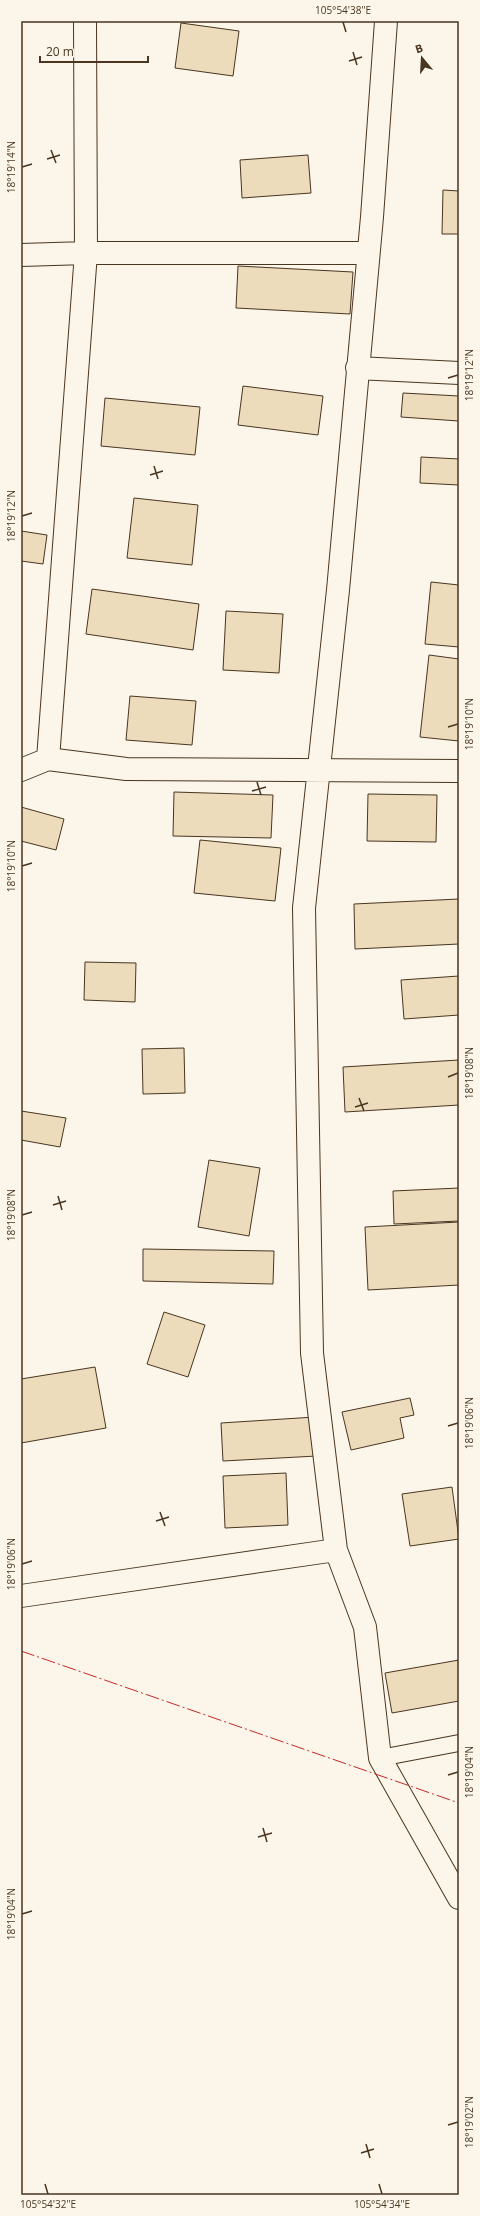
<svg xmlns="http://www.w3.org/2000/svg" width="480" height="2216" font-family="'Open Sans',sans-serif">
<rect width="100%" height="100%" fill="#fbf6e9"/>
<path fill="#ecdcbc" stroke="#4a3520" d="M 181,23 L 239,31 L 233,76 L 175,68 Z
M 308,155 L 311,193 L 242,198 L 240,160 Z
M 443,190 L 459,191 L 459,234 L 442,234 Z
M 238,266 L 353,272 L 350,314 L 236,308 Z
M 243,386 L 323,396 L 318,435 L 238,425 Z
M 403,393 L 459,396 L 459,421 L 401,417 Z
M 105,398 L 200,407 L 195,455 L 101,446 Z
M 421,457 L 459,459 L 459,485 L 420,483 Z
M 134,498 L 198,505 L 192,565 L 127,558 Z
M 21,531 L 47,535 L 43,564 L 21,561 Z
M 431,582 L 459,585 L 459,647 L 425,644 Z
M 92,589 L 199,604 L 193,650 L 86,634 Z
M 226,611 L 283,614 L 279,673 L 223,670 Z
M 429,655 L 459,659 L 459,741 L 420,737 Z
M 130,696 L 196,701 L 192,745 L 126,740 Z
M 174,792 L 273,795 L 271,838 L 173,836 Z
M 368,794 L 437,795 L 436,842 L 367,841 Z
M 21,807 L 64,819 L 56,850 L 21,841 Z
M 200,840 L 281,848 L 275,901 L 194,893 Z
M 459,899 L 459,944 L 355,949 L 354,904 Z
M 85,962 L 136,963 L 135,1002 L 84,1000 Z
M 459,976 L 459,1015 L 404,1019 L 401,980 Z
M 184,1048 L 185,1093 L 143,1094 L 142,1049 Z
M 459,1060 L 459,1105 L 345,1112 L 343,1067 Z
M 21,1111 L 66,1118 L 60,1147 L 21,1140 Z
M 209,1160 L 260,1168 L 249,1236 L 198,1227 Z
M 459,1188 L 459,1221 L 394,1224 L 393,1191 Z
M 459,1222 L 459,1285 L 368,1290 L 365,1227 Z
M 143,1249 L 274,1251 L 273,1284 L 143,1281 Z
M 164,1312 L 205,1325 L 188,1377 L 147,1364 Z
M 95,1367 L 106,1428 L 21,1443 L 21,1379 Z
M 410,1398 L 414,1415 L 400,1418 L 404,1438 L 351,1450 L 342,1412 Z
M 315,1417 L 317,1456 L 223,1461 L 221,1423 Z
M 286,1473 L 288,1525 L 225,1528 L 223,1476 Z
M 452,1487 L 459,1539 L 410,1546 L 402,1494 Z
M 459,1660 L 459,1701 L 392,1713 L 385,1673 Z"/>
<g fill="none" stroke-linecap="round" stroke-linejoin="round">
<defs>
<path id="lane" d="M 380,1758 L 459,1743"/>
<path id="street" d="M 386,21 L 372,217 L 338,590 L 304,908 L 312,1353 L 336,1550 L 365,1627 L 380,1758 L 459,1898
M 21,255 L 86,253 L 367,253
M 357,368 L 459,373
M 48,759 L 86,253 L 85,21
M 21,770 L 48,759 L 126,769 L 459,771
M 21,1596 L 336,1550"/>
</defs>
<use href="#lane" stroke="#4a3520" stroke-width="18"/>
<use href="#street" stroke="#4a3520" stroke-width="24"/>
<use href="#lane" stroke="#fbf6e9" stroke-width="16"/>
<use href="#street" stroke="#fbf6e9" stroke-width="22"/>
<path stroke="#c62828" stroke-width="1" stroke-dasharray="14 3 2 3" stroke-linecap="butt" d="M 21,1651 L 459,1803"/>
</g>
<path fill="none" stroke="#4a3520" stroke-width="1.5" d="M 343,22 L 346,32M 353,52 L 357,65M 349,61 L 362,57M 51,150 L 56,163M 47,159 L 60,155M 22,167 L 32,164M 448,378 L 458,375M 154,466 L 158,479M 150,475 L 163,471M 22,516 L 32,513M 448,727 L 458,724M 257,782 L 261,795M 252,791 L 266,787M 22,866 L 32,863M 448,1077 L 458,1073M 359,1098 L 364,1111M 355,1107 L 368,1103M 58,1196 L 62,1210M 53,1205 L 66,1201M 22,1215 L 32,1212M 448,1426 L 458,1423M 160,1512 L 165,1526M 156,1521 L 169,1517M 22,1564 L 32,1561M 448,1775 L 458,1772M 263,1828 L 267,1842M 258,1837 L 272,1833M 22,1914 L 32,1911M 448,2125 L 458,2122M 366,2144 L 370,2158M 361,2153 L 374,2149M 45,2184 L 48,2194M 379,2184 L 382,2194"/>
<rect width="480" height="2216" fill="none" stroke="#fbf6e9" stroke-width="44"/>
<g transform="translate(422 58) rotate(342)" stroke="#fbf6e9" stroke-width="3" paint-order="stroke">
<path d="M0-3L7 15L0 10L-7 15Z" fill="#4a3520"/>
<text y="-6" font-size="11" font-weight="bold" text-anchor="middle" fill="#4a3520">B</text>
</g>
<path d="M40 56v6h108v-6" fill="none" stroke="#4a3520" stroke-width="2"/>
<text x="46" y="56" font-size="12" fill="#4a3520" stroke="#fbf6e9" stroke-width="3" paint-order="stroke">20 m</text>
<rect x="22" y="22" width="436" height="2172" fill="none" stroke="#4a3520" stroke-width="1.5"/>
<g font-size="10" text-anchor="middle" fill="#4a3520">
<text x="343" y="14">105°54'38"E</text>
<text transform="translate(11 167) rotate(-90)" y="4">18°19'14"N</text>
<text transform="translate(469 375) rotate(-90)" y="4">18°19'12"N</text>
<text transform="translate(11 516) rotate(-90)" y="4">18°19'12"N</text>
<text transform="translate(469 724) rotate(-90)" y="4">18°19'10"N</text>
<text transform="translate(11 866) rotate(-90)" y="4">18°19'10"N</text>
<text transform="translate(469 1073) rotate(-90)" y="4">18°19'08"N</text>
<text transform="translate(11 1215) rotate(-90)" y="4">18°19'08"N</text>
<text transform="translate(469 1423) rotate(-90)" y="4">18°19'06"N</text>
<text transform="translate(11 1564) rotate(-90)" y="4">18°19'06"N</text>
<text transform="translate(469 1772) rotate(-90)" y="4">18°19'04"N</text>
<text transform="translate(11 1914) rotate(-90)" y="4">18°19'04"N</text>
<text transform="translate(469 2122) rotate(-90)" y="4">18°19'02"N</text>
<text x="48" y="2208">105°54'32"E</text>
<text x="382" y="2208">105°54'34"E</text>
</g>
</svg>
